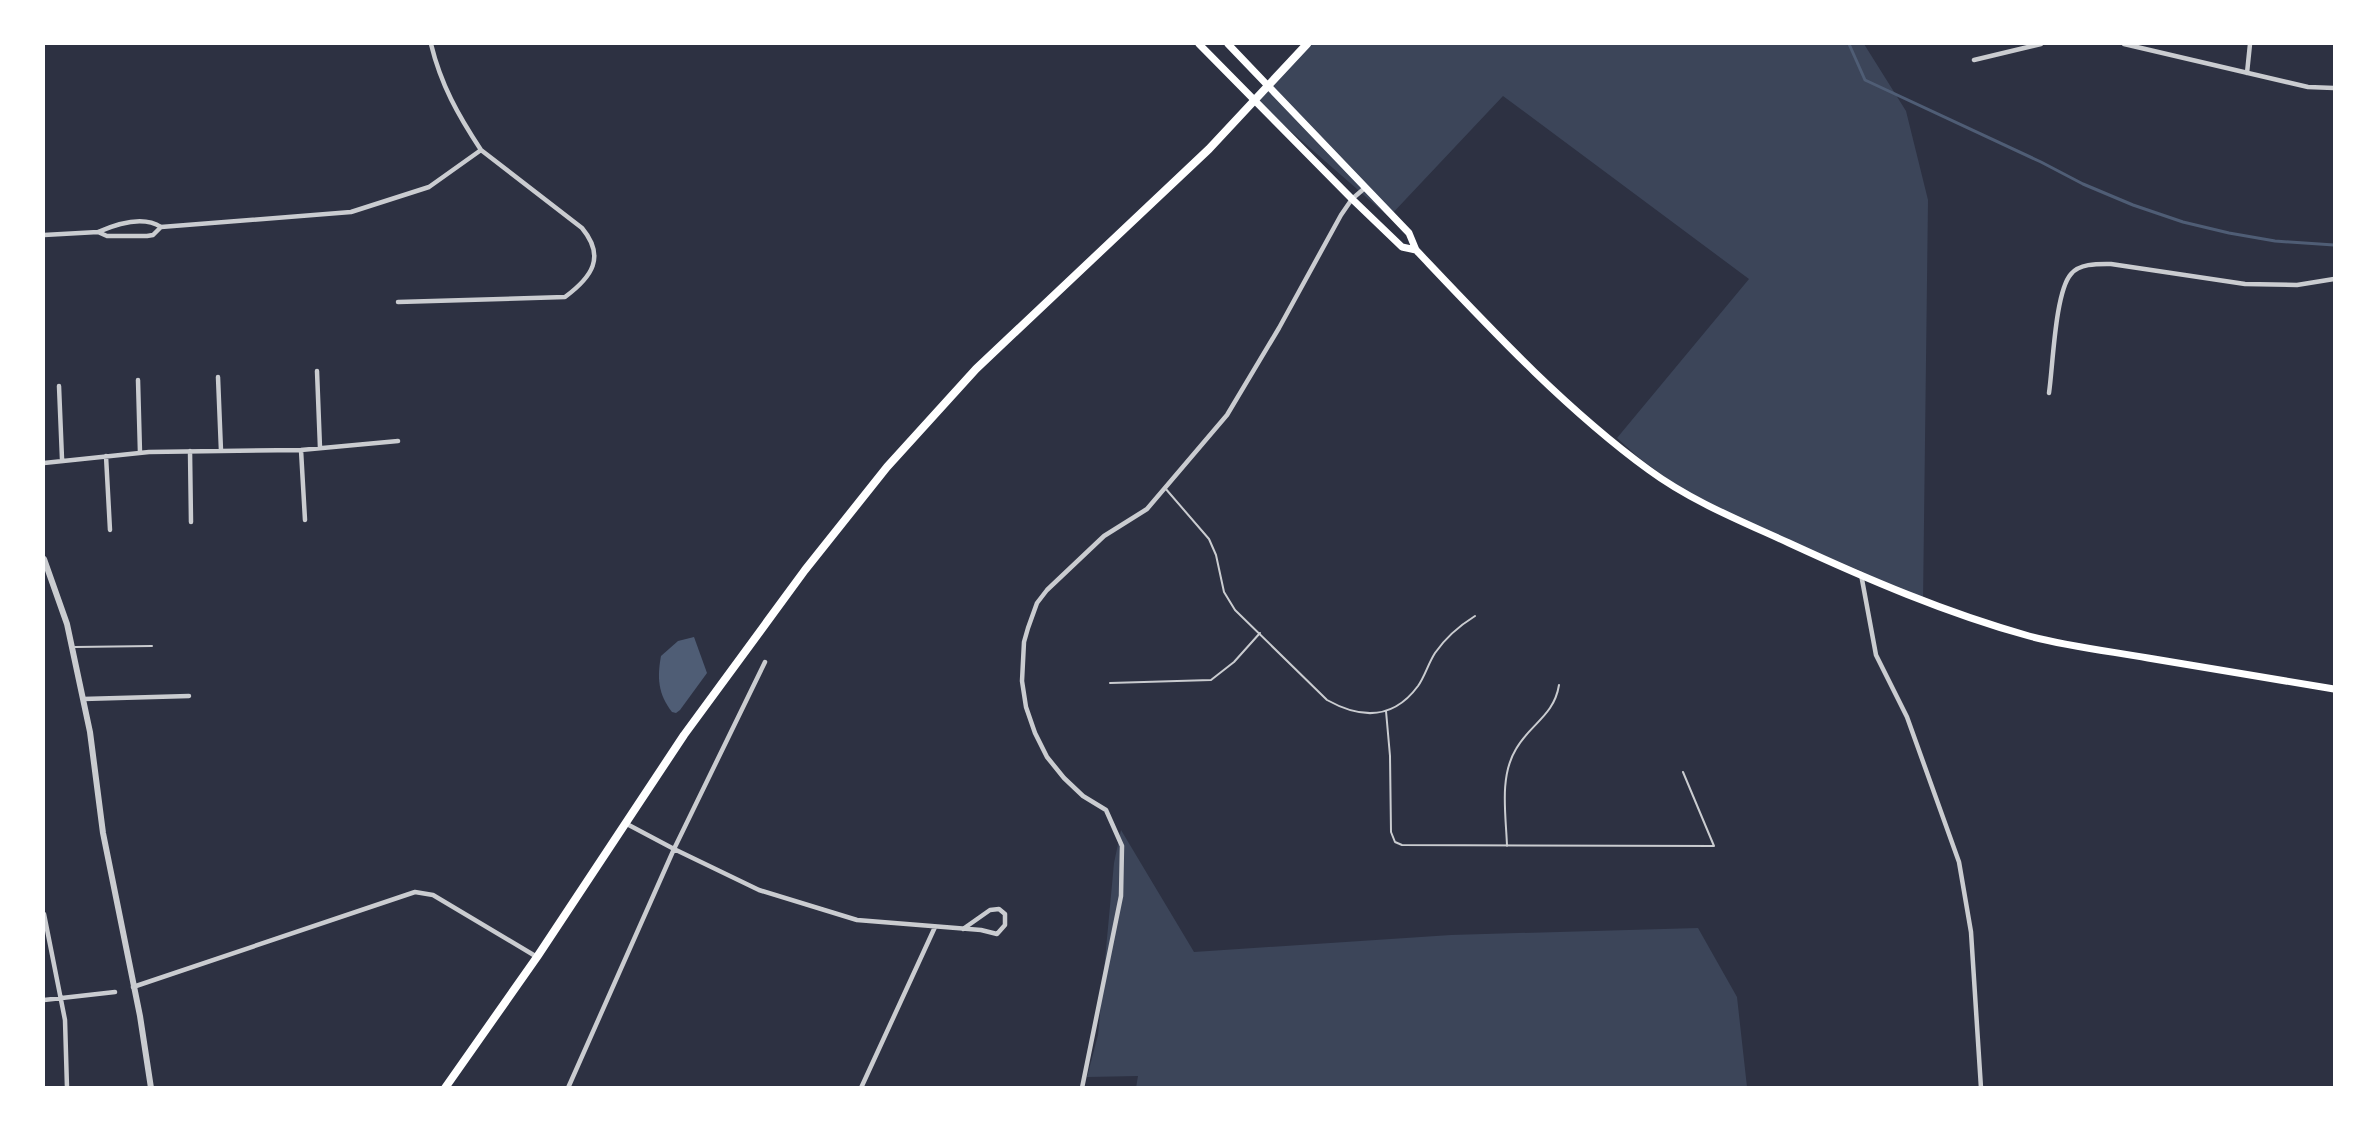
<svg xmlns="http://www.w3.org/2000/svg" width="2378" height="1131" font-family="Raleway,sans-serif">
<rect width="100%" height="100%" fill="#2d3142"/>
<path fill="#3c4559" d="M 1303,44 L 1864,44 L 1906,111 L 1928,200 L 1923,603 L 1861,571 L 1701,504 L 1638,457 L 1617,438 L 1749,279 L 1503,96 L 1389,217 L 1255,100 L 1270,77 Z
M 1121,830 L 1194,952 L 1451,935 L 1698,928 L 1737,997 L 1747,1087 L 1136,1088 L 1138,1076 L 1087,1077 L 1098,1035 L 1114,863 Z"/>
<path fill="#4f5d75" d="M 694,637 L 707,673 L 680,710 L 676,713 L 672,712 C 658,694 657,678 661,656 L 678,641 Z"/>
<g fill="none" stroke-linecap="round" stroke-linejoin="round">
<path stroke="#4f5d75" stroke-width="3" d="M 1849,44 L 1865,80 L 2041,162 L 2083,184 L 2133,205 L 2183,222 L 2229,233 L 2275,241 L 2334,245"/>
<path stroke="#caccd0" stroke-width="2" d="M 1165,488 L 1209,539 L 1216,555 L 1224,592 L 1235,610 L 1327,700 C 1361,719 1393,720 1418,686 C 1425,676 1428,664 1435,653 C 1446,637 1459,626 1475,616
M 75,647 L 152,646
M 1110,683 L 1211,680 L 1234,662 L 1260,633
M 1386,711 L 1390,756 L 1391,832 L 1395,842 L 1402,845 L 1714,846 L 1683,772
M 1507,846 C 1506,815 1499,777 1516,749 C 1530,724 1554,716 1559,685"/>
<path stroke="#caccd0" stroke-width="4.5" d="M 431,44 C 441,85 458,115 481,150
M 2124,44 L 2308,87 L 2334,88
M 1974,60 L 2041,44
M 2247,73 L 2250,44
M 98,232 C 116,224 143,215 161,227 L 351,212 L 429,187 L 481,150 L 582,228 C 606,257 592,277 565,297 L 398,302
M 44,235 L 98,232 L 107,236 L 147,236 L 153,235 L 161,227
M 317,371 L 320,448
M 218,377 L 221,451
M 138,380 L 140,453
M 59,386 L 62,459
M 2049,393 C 2053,366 2055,292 2071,274 C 2080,263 2099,264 2111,264 L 2245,284 L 2297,285 L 2334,279
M 301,450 L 305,520
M 190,451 L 191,522
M 106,456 L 110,530
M 44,463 L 149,452 L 301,450 L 398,441
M 1861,574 L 1876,655 L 1907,717 L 1959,862 L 1971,932 L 1981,1088
M 83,699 L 189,696
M 625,823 L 674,849 L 759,890 L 857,920 L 981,930 L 997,934 L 1005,925 L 1005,914 L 999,909 L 990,910 L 963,929
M 44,914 L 65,1020 L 67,1088
M 133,987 L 415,892 L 433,895 L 537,957
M 44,1000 L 115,992
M 568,1088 L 674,849 L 765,662
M 861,1088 L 935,927
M 1082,1088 L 1121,896 L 1122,846 L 1106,810 L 1083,796 L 1064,778 L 1047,757 L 1035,733 L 1026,707 L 1022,681 L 1024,642 L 1028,628 L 1037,603 L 1047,590 L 1104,536 L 1147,509 L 1227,415 L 1279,328 L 1341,215 L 1352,199 L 1366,187"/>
<path stroke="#caccd0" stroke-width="6" d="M 44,559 L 67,624 L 90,732 L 103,833 L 140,1016 L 151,1088"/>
<path stroke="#fff" stroke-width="7" d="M 1199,44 L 1352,199 L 1402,247 L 1416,250
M 1228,44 L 1409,233 L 1416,250 C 1489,327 1563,407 1649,470 C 1691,501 1741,521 1789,543 C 1867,579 1946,613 2029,636 C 2067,646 2108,651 2148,658 C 2210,668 2272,679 2334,689"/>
<path stroke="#fff" stroke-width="8" d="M 445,1088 L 537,957 L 684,735 L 805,570 L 887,467 L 976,369 L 1209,149 L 1307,44"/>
</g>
<rect width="2378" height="1131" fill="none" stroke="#ffffff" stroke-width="90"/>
</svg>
